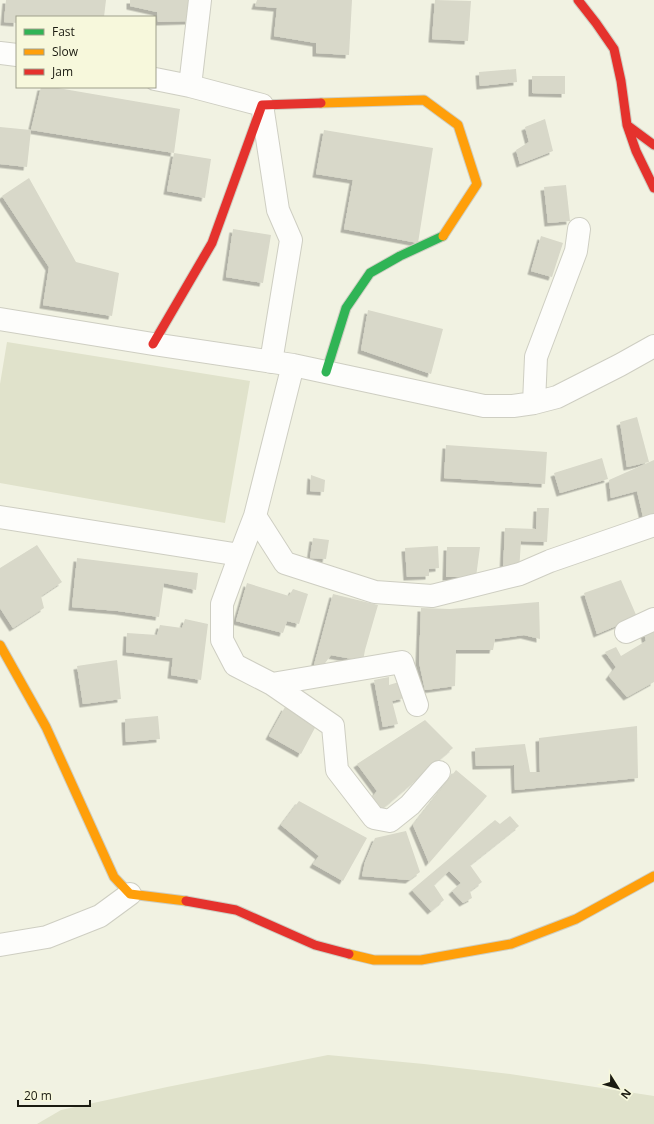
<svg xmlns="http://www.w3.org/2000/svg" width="654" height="1124" font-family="'Open Sans',sans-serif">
<defs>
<filter id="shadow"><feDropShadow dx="-3.5" dy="3.5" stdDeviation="0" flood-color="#0004"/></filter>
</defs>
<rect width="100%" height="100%" fill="#f1f2e2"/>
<path fill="#e0e2cb" d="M 7,342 L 250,381 L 225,523 L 0,483 L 0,384 Z
M 328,1055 L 424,1064 L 510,1074 L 654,1096 L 654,1124 L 37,1124 L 61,1110 L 167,1087 Z"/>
<path fill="#d8d8c9" filter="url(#shadow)" d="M 6,0 L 106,0 L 104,17 L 17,17 L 17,23 L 4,22 Z
M 130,0 L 189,0 L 189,21 L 158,22 L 157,12 L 130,6 Z
M 257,0 L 352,0 L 349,55 L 316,53 L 316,43 L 274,36 L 277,8 L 255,6 Z
M 435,0 L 471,1 L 468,41 L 432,39 Z
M 516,69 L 517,82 L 480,86 L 479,72 Z
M 532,76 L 565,76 L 565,94 L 532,93 Z
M 41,87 L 52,87 L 180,109 L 174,153 L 211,159 L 205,198 L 167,191 L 174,153 L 31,130 Z
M 545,119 L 553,151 L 520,164 L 516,150 L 529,142 L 525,127 Z
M 0,127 L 31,130 L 27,167 L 0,164 Z
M 324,130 L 433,148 L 418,243 L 344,229 L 353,180 L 316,174 Z
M 29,178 L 76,262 L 119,273 L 112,316 L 43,305 L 49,267 L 2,196 Z
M 566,185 L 570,221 L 548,223 L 544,187 Z
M 233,229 L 271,235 L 263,283 L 226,277 Z
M 541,236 L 563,243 L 552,277 L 531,271 Z
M 368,310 L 443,329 L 431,374 L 361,350 Z
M 637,417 L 649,462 L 627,467 L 620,422 Z
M 446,445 L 547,452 L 545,484 L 444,478 Z
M 602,458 L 608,479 L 560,493 L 554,473 Z
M 654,460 L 654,518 L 644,521 L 637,491 L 611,498 L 609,480 Z
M 311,475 L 325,480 L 324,492 L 310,491 Z
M 537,508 L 549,508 L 547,542 L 521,541 L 519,572 L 503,571 L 505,528 L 536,529 Z
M 313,538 L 329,540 L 326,559 L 310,558 Z
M 37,545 L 62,582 L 41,596 L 44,608 L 13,628 L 0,608 L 0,568 Z
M 438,546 L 439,568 L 429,569 L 429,576 L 407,577 L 405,548 Z
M 447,547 L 480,547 L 476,577 L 446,577 Z
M 77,558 L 198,573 L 196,590 L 164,583 L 159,617 L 118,611 L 72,607 Z
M 621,580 L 637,617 L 597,634 L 584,593 Z
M 247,583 L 289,596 L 293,589 L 308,594 L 299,624 L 287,621 L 283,633 L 236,621 Z
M 333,594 L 378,605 L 365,650 L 363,661 L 331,655 L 322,667 L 314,665 Z
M 539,602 L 540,639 L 524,635 L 495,639 L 493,650 L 456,650 L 455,686 L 425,690 L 419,662 L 421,608 L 450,609 Z
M 185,619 L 208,624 L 201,680 L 171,675 L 173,658 L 126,652 L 127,633 L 157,635 L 160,625 L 182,628 Z
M 654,625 L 654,682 L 627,697 L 609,676 L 616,667 L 605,652 L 616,647 L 621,656 L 646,641 L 643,630 Z
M 117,660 L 121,699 L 83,704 L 77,666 Z
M 389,677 L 389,685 L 399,682 L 404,698 L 392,701 L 398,724 L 383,727 L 374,680 Z
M 285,707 L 317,724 L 301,754 L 269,736 Z
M 158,716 L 160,739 L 126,742 L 125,719 Z
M 425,720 L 453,748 L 382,809 L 371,799 L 377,791 L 357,764 Z
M 637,726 L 638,778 L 515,790 L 514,765 L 476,766 L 475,748 L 525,744 L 530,772 L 540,772 L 539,738 Z
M 456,770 L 487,796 L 429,863 L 413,825 Z
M 299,801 L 367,838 L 343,881 L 313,864 L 319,856 L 281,825 Z
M 510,816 L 519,826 L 470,865 L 482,882 L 470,891 L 472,898 L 463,903 L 452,891 L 461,883 L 449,871 L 434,885 L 444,900 L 431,911 L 412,890 L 495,820 L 500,824 Z
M 406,831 L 420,872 L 409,880 L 362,876 L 365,862 L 375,838 Z"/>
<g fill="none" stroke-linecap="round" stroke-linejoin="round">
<defs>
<path id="street" d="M 200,0 L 190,86 L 262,105 L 278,210 L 291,240 L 271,362
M 0,53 L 17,55
M 155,79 L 190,86
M 0,319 L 153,344 L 293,365 L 484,406 L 513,406 L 534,403 L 557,397 L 620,365 L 654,346
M 293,365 L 255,516 L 240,555 L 222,604 L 222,640 L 235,665 L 272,684 L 333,726 L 337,770 L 374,818 L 390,821 L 410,805 L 439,772
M 534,403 L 536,357 L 576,251 L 579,229
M 255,516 L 285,563 L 375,592 L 432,596 L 520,574 L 550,561 L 654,525
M 0,517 L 240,555
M 626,632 L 654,619
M 272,684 L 402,662 L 417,705
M 0,945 L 47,937 L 100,916 L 130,894"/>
<path id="fast" d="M 326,372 L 346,308 L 370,273 L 400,256 L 443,236"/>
<path id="slow" d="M 321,103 L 424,100 L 458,125 L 477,184 L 443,236
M 0,645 L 46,727 L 114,877 L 130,894 L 186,901
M 349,954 L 374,960 L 421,960 L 511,944 L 576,919 L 654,876"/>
<path id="jam" d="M 578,0 L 596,23 L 614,49 L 621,81 L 627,125 L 636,151 L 654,188
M 627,125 L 654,145
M 153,344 L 212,243 L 262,105 L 321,103
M 186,901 L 236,910 L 315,945 L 349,954"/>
</defs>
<use href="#street" stroke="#cecec2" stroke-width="24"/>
<use href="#fast" stroke="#cecec2" stroke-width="11"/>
<use href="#slow" stroke="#cecec2" stroke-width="11"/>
<use href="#jam" stroke="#cecec2" stroke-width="11"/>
<use href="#street" stroke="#fdfdfb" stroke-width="22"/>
<use href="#fast" stroke="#30b455" stroke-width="9"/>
<use href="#slow" stroke="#ff9f0a" stroke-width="9"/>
<use href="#jam" stroke="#e5322d" stroke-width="9"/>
</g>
<rect x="16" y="16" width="140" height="72" fill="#f7f8dc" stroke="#9fa08b"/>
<rect x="24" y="29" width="20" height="6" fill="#30b455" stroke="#9fa08b"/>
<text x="52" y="36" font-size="12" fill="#1b1b11">Fast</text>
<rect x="24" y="49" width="20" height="6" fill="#ff9f0a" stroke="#9fa08b"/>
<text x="52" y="56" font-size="12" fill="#1b1b11">Slow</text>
<rect x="24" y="69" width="20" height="6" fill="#e5322d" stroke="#9fa08b"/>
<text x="52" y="76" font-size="12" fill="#1b1b11">Jam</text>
<g transform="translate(618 1088) rotate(127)" stroke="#f7f8dc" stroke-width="3" paint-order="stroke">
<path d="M0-3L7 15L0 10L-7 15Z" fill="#1b1b11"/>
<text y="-6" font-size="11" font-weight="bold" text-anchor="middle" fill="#1b1b11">N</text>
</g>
<path d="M18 1100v6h72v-6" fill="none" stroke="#1b1b11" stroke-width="2"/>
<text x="24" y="1100" font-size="12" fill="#1b1b11" stroke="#f7f8dc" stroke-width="3" paint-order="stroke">20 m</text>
</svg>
